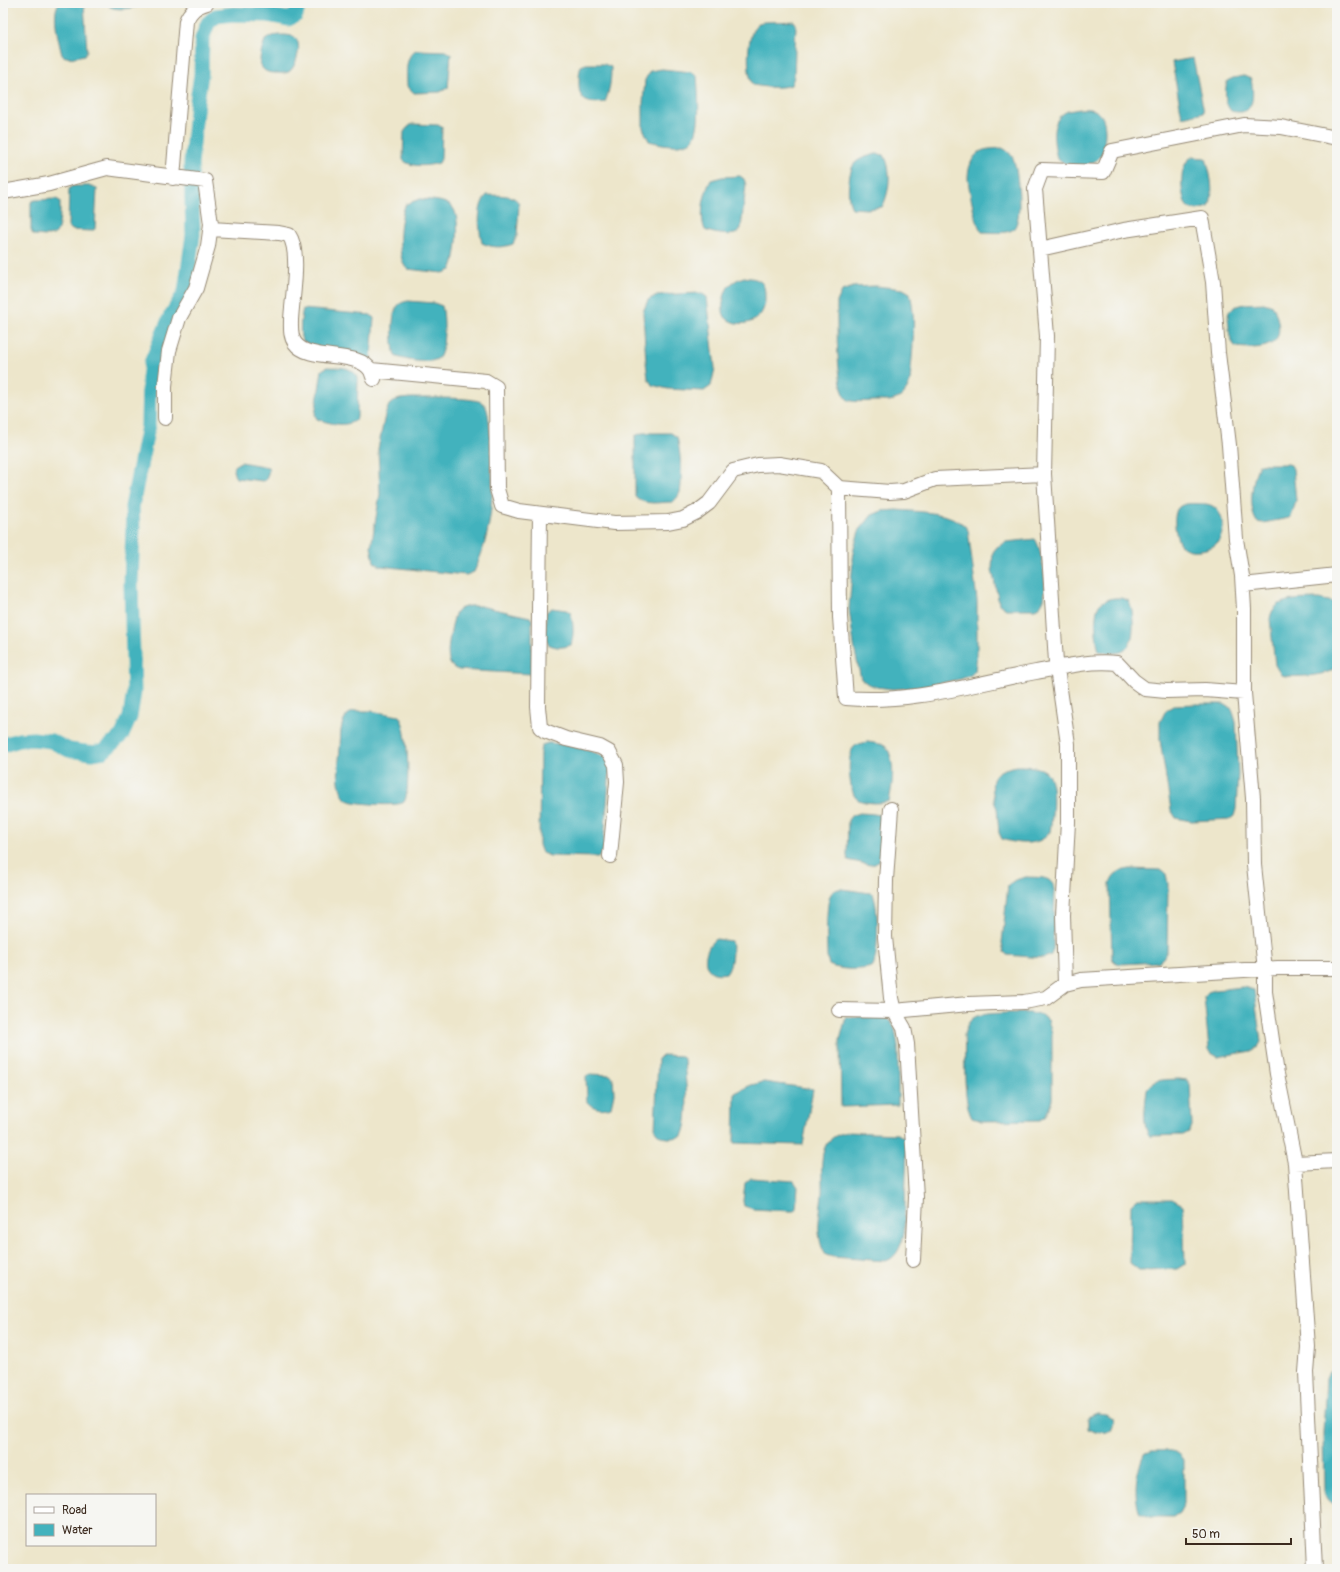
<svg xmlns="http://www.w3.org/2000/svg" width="1340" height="1572" font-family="Pangolin,sans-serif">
<rect width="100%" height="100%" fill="#f6f6f2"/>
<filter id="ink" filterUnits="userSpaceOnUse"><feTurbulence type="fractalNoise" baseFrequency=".025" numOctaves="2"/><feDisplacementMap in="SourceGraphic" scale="8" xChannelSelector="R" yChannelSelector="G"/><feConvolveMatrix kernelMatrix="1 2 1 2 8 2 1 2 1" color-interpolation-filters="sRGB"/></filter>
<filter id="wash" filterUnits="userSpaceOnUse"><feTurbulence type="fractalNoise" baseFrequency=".012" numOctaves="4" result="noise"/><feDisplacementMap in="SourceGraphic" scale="16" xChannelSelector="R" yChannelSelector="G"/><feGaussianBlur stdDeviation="0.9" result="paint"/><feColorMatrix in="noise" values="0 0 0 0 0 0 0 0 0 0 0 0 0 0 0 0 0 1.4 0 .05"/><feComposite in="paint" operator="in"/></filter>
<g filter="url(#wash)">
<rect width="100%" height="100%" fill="#ede6cb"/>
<path fill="#43b2bd" stroke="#3f6e6e" d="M 59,3 L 84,3 L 87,51 L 85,55 C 77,56 69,60 62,55 C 59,42 51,13 59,3 Z
M 109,3 L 146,3 C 138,8 119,11 110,7 Z
M 794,21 L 796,24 L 794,77 L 791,85 C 780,89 764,87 753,85 C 746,74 746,29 759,23 C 764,21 786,22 794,21 Z
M 272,36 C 278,35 288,34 294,37 C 303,42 297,65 290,71 C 286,74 279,73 274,73 C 254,72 260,54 265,40 Z
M 416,50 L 446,51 L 451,54 L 448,88 L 440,92 L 414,93 L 407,86 C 407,74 404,57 416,50 Z
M 1193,58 L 1204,112 L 1182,117 L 1172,62 Z
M 586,64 L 604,64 L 611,67 C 611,80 610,90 605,102 C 590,104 579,103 579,85 C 579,78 579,72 581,66 Z
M 662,69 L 691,72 L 697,76 C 698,90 702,130 692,140 C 683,149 660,144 649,141 L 643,128 L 643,103 L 645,80 L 650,71 Z
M 1244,76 L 1251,79 C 1253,89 1256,110 1241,112 C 1238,112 1234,112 1231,111 C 1224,103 1225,92 1227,81 L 1233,78 Z
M 1080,109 C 1085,109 1091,108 1096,111 C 1110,118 1104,143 1102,155 C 1089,169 1073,169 1057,159 C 1054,144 1048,119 1068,111 C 1072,110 1076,110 1080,109 Z
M 412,124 L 438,125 L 442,127 L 441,159 L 439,163 C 429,166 411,168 403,160 L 404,132 L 407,128 Z
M 1002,148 C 1007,150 1010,153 1013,158 C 1018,170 1024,223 1012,230 C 1006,234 989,232 982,232 C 975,223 969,190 968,178 C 968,169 971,159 978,153 C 984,148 994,149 1002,148 Z
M 876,154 L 884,155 C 892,169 890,193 882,207 L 867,209 L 852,208 C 846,199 848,170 855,163 C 860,158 869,156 876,154 Z
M 1192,157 L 1206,158 C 1210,174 1215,190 1209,207 L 1197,210 L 1188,208 C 1180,197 1178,164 1192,157 Z
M 740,176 L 744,179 L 746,185 L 741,228 C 740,230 739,232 737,233 C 732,237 710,233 705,230 C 699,216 704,193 711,180 L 722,177 Z
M 72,186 L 93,186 L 97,189 L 95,229 L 91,231 L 72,230 L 68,226 L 69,189 Z
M 487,195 C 497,196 515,193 519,204 L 517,236 L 513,244 C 502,248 493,248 482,243 C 479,229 476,207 487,195 Z
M 56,199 L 60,201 C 60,209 61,233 53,235 C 47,237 39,235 33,235 L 31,230 L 31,202 L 35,200 Z
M 420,199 C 430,200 447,200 453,208 C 461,218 457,259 451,270 L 443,273 L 407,269 C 396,259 399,217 406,204 Z
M 744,277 C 749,278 757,278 761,282 C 765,286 765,292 765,297 C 766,315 753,326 736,323 C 732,322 727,320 725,317 C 720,309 724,294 728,287 C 732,282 738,279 744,277 Z
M 876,286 L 903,289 L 910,293 C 917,321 912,353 910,382 C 906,395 898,402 883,401 C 875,400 852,404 847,399 C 836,389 837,319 837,302 L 842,291 L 853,287 Z
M 701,293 L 707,297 L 715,368 L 711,386 L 704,391 L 668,389 L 652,385 L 648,378 L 646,362 L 643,312 L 648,300 L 657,295 Z
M 408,301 L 434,303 L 442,306 C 445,317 445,346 440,356 C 435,366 403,360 395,356 C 392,346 391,315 397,307 C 399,303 404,302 408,301 Z
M 1264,303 L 1273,306 C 1289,343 1271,351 1236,347 C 1231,342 1229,335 1229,327 C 1229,323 1227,316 1229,312 C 1234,302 1255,304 1264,303 Z
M 303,309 L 371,315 L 374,318 L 371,359 L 367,360 C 355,357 308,348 302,340 C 299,336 301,314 303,309 Z
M 327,367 C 340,368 351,365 358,378 L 357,418 C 349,429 328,423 317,419 L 315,415 L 322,370 Z
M 411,398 C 425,398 471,397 481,402 C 483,403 485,405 486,407 C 491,416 493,482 492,495 C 491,521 485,549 474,572 L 466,575 L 380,566 L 374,562 L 371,547 L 380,494 L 378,449 L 385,415 L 389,405 L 394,401 L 400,399 Z
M 642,433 L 671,433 L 677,437 C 680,448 683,481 680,492 C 679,496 676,499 673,502 C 660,502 645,506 635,497 L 635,436 Z
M 241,462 L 268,467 L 269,470 L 266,480 L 263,481 L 236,478 C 231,471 234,464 241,462 Z
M 1264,464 L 1288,464 L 1291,465 L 1293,469 L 1296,501 L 1292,515 L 1289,518 L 1263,523 L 1257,522 C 1248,510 1252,478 1259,465 Z
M 1206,504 C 1224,506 1227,532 1217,543 C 1212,549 1199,551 1191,550 C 1186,549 1181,547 1179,542 C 1175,535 1172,512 1179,507 C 1185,502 1198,504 1206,504 Z
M 897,510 C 918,512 956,511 968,530 L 977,600 L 977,654 L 975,671 L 971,675 L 961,679 L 917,688 L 892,689 L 877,687 L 868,684 L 861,679 L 855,652 L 849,609 L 854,548 L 859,531 L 872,515 L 882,511 Z
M 1035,539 C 1042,548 1047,588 1044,599 C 1042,604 1040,607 1035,609 L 1006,609 L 999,604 L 992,569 L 993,552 L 997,547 L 1006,542 Z
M 1115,598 L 1121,598 L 1129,601 C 1134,611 1136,641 1126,649 C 1120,655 1107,653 1099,651 C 1096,642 1093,611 1100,604 C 1104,600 1110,599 1115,598 Z
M 1319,599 L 1333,602 L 1337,607 L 1337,666 C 1335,667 1334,669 1332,670 C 1324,676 1290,678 1281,675 L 1275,665 L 1270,619 C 1273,596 1301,600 1319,599 Z
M 469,606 L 480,606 L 530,617 L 532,620 L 532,671 L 531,674 L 459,670 C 456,669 453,668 451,665 C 444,655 452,628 454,617 C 457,609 461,608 469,606 Z
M 552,608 L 566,610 L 570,612 C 574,623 574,635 571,645 C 563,648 555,648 548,644 L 546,639 L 546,612 Z
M 1196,704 L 1224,704 L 1232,709 L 1236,722 L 1238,774 L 1236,809 L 1234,816 L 1230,819 L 1192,821 L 1176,818 L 1171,810 L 1160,740 L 1160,722 L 1166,710 L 1175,705 Z
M 354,711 L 371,711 L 399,716 C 408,723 411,793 404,802 C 399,807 354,804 347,800 C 345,799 343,795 342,793 C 336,779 339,762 340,748 C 341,735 339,716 354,711 Z
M 868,742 L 885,745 C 896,759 893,784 889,801 C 882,804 862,804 856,798 C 849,791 846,754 854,747 C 858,743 863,743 868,742 Z
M 548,743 C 560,743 592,750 603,756 C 608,759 609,764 610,769 L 603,851 L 599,857 L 550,856 L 542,853 L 539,845 L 540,751 L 542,745 Z
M 1017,766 C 1025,766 1037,766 1045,771 C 1057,779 1052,820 1050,832 C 1040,847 1017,844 1002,839 L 999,833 L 997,808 C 994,804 994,798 993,793 C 990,772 999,770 1017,766 Z
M 860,813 C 869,814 884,812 886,823 L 879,861 L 875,864 L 870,865 L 848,860 L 847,856 L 848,820 L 852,815 Z
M 1130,869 L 1161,870 L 1166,874 L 1168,884 L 1167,951 L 1163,958 L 1158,962 L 1120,964 L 1115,962 L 1112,959 L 1110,883 C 1114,872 1119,871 1130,869 Z
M 1026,877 C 1039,878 1051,875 1055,889 L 1053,949 L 1051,955 L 1044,958 L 1007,955 L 1004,952 L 1002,943 L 1008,885 L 1015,880 Z
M 842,889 L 870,893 L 873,894 C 879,909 879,951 873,966 C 864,971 838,970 829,965 L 827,957 C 827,945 825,902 831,894 C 834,889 838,889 842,889 Z
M 716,939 L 731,941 C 733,950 732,966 726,973 C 697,979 704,945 716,939 Z
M 1243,987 L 1254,990 L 1261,1042 L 1258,1047 L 1251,1051 L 1218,1057 L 1211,1053 L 1209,1049 L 1204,997 L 1208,992 L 1215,990 Z
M 1031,1013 L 1043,1016 L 1048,1020 L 1052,1033 L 1052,1099 L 1046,1116 L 1040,1120 L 981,1121 L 972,1118 C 962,1101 966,1056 964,1035 C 966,1027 968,1021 975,1017 C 983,1012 1020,1013 1031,1013 Z
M 846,1017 L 884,1017 L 891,1022 L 895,1029 L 898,1046 L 898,1105 L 841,1107 L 840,1040 Z
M 662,1055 L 682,1056 L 684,1059 C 685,1079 691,1118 682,1136 C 673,1139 660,1140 655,1130 L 658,1059 Z
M 590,1074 L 610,1075 L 613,1077 L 614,1093 L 611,1107 C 603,1110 593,1109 587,1102 L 586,1076 Z
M 1179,1079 L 1187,1080 L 1190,1084 L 1192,1126 L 1189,1132 L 1183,1135 L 1150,1136 C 1141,1128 1146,1101 1147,1089 C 1152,1078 1168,1080 1179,1079 Z
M 764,1082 L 813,1089 L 803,1145 L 734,1143 L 735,1093 L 751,1085 Z
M 847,1132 L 897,1134 L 906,1138 L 907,1147 L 904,1233 C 901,1245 898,1257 886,1261 L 833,1257 L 826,1255 C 821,1248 820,1241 819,1232 C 818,1219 821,1207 822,1194 C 823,1180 819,1157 826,1145 C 831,1137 838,1134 847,1132 Z
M 751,1178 L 794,1181 L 798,1187 L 796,1208 L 794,1211 L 790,1211 L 753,1209 L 744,1206 L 743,1201 L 745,1183 Z
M 1137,1199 L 1172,1199 L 1183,1205 L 1185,1264 L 1177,1269 L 1139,1270 L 1130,1263 L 1131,1205 Z
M 1337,1369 L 1337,1504 C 1328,1503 1326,1499 1324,1491 L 1323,1433 L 1326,1379 L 1329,1372 Z
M 1097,1414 L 1107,1415 L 1113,1419 L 1114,1423 L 1111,1430 C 1105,1434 1094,1433 1088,1429 L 1088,1418 Z
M 1152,1451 C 1164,1451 1178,1448 1184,1460 L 1184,1504 L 1179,1513 L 1173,1517 L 1150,1517 L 1140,1513 C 1133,1494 1136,1472 1144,1454 Z"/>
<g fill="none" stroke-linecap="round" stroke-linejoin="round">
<path stroke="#43b2bd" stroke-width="15" d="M 3,745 L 19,740 L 33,739 L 51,741 L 69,750 L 92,753 L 104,751 L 122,735 L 130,717 L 134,692 L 131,585 L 133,527 L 132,507 L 148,426 L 149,379 L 151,363 L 170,317 L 185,292 L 193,235 L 191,164 L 197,101 L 201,75 L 202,39 L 208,23 L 216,16 L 234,14 L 267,15 L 288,19 L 296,15 L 299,3"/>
</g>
</g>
<g filter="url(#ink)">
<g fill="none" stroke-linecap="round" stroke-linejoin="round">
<defs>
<path id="street" d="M 173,178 L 186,21 C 190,11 196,6 207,3
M 3,192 L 49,184 L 107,168 L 205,181 L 211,224 L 208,246 L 196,288 L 179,318 L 169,351 L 165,386 L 165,418
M 211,229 L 279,233 L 289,235 C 301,252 292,298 291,320 C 291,328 290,336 295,343 C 309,363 359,349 371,371 C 372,373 373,377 374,379
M 1040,249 L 1124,230 L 1202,218 L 1213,282 L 1218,353 L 1229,445 L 1236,539 L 1242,576 L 1244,609 L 1244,693 L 1253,798 L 1254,865 L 1265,970 L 1265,992 L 1277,1074 L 1295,1163 L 1308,1347 L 1306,1372 L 1315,1569
M 371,370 L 486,381 L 496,387 L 497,489 L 502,506 L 519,511 L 614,523 L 668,522 L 683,519 L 697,512 L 709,503 L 733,471 L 758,465 L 779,464 L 821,471 L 839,488 L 890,492 L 904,491 L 935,479 L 1044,474
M 839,488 L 840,617 L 846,698 C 910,704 973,684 1036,672 C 1062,667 1090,660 1117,663 L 1134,681 L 1145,689 L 1166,691 L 1205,690 L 1244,693
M 540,514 L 538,707 L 540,727 L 545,731 L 566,739 L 600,747 L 609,752 L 616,765 L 617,782 L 610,856
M 1243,585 L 1337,575
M 891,809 L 886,880 L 885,937 L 891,998 L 894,1011 L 904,1028 L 907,1044 L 916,1197 L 913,1260
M 1065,984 L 1063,915 L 1068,822 L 1068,744 L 1056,662 L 1044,474 L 1047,336 L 1035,189 L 1042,170 L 1103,172 L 1112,151 L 1244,125 L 1281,127 L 1337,138
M 839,1010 L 894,1011 L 969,1004 L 1024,1002 L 1046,998 L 1065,984 L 1081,980 L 1278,968 L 1337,968
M 1295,1163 L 1337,1161"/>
</defs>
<use href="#street" stroke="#948874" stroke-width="16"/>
<use href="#street" stroke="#fff" stroke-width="14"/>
</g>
</g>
<rect width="1340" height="1572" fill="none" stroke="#f6f6f2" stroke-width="16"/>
<rect x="26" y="1494" width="130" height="52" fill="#f6f6f2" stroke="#aba49d"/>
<rect x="34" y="1507" width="20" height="6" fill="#ffffff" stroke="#aba49d"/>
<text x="62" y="1514" font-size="12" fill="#3b2a1e">Road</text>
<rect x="34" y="1524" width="20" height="12" fill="#43b2bd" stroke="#aba49d"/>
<text x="62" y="1534" font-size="12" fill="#3b2a1e">Water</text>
<path d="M1186 1538v6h105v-6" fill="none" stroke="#3b2a1e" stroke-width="2"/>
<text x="1192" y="1538" font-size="12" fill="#3b2a1e" stroke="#f6f6f2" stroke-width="3" paint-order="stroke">50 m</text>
</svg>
